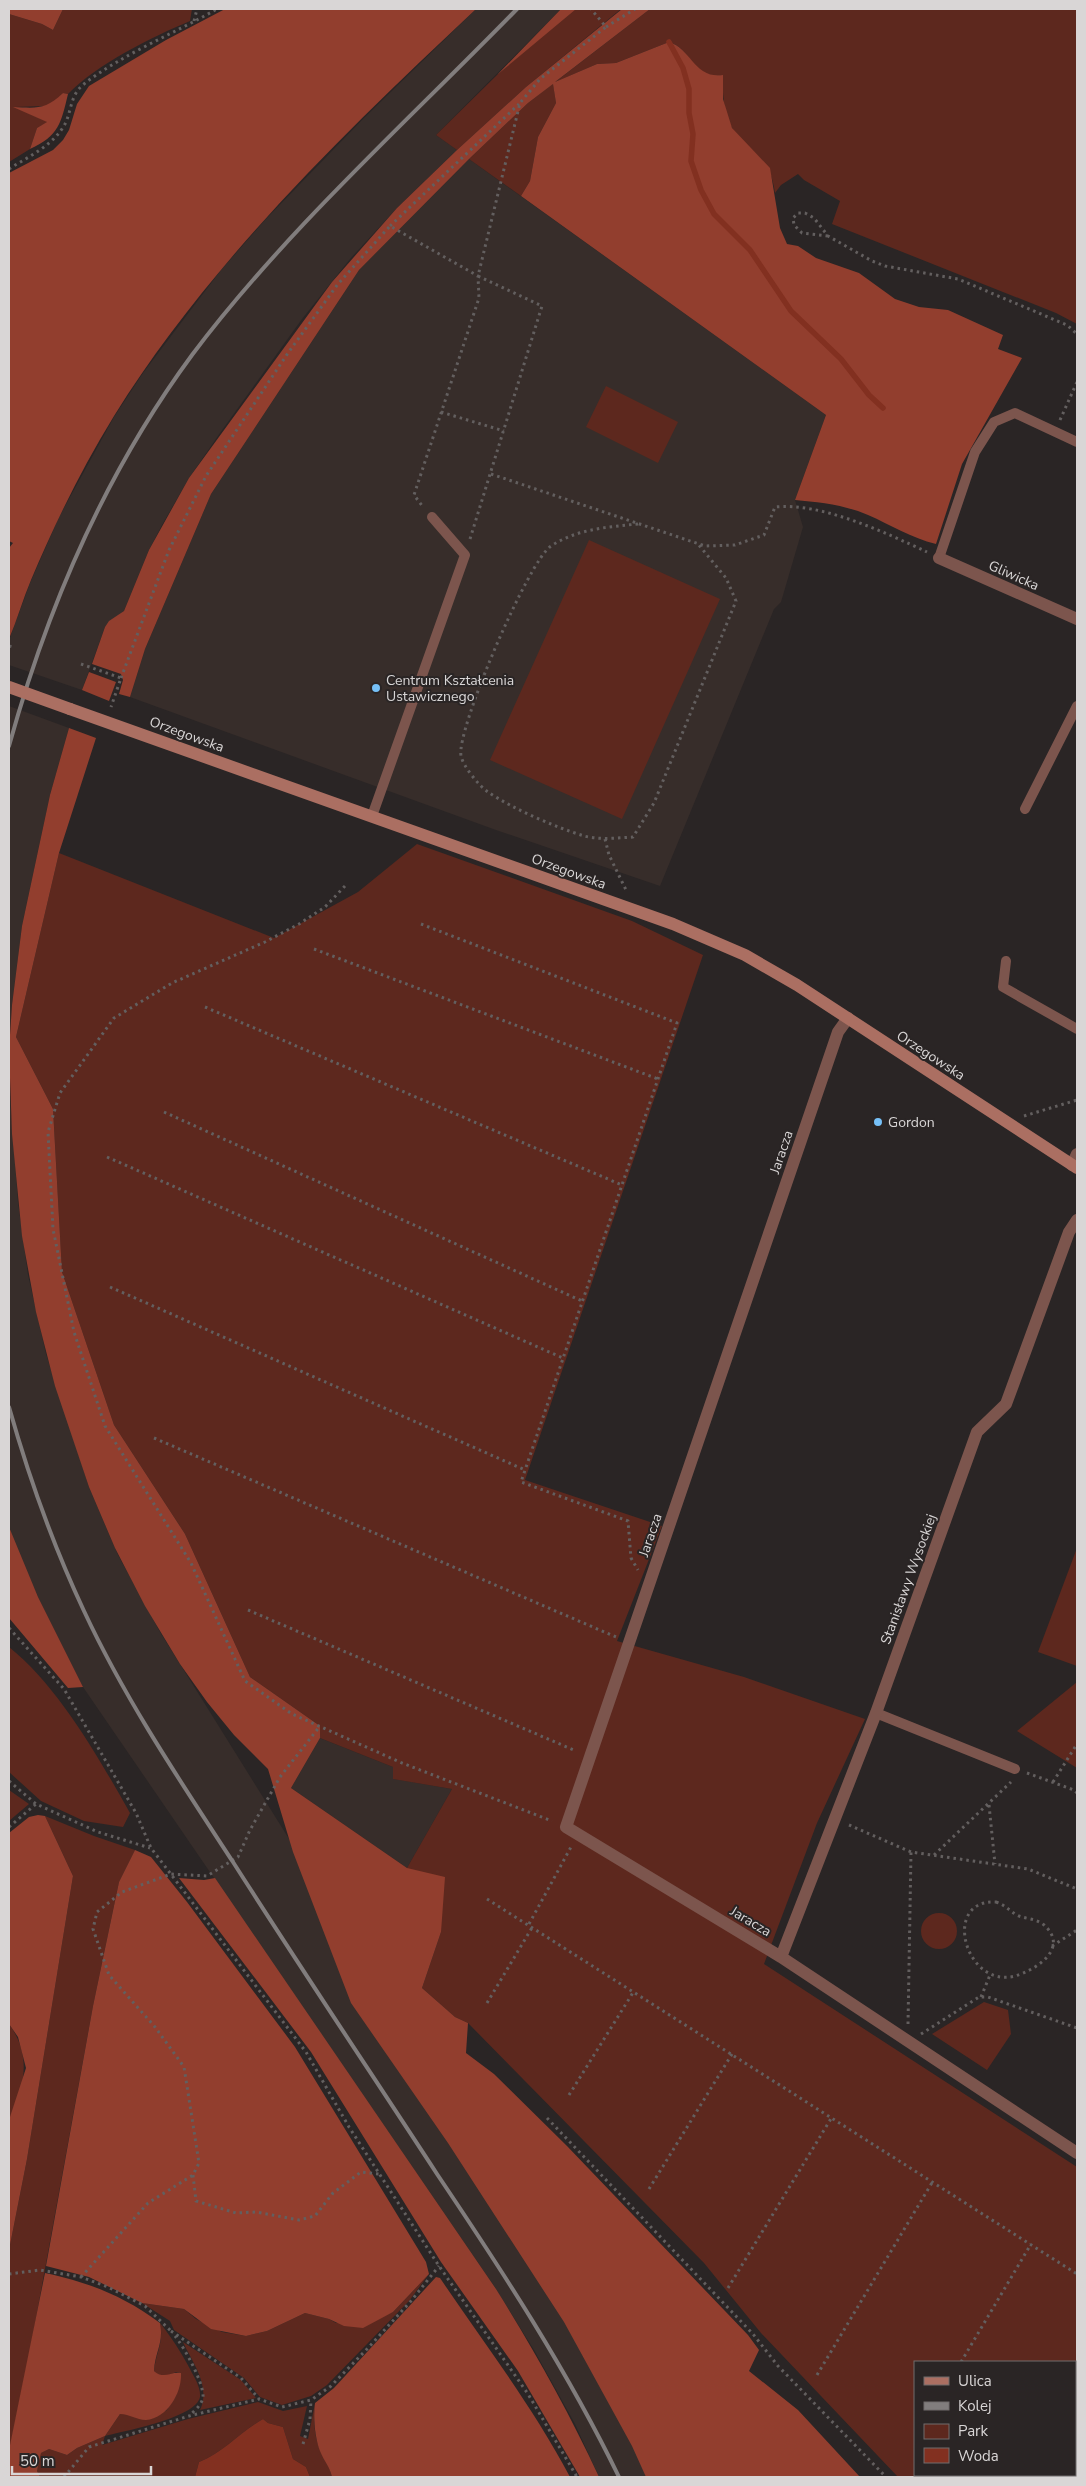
<svg xmlns="http://www.w3.org/2000/svg" width="1086" height="2486" font-family="'Nunito Sans',sans-serif">
<rect width="100%" height="100%" fill="#2a2525"/>
<path fill="#372d2a" d="M 476,9 L 561,9 L 436,135 L 457,150 L 397,208 L 350,259 L 302,319 L 220,433 L 189,478 L 162,525 L 149,550 L 124,611 L 105,627 L 82,690 L 9,665 L 9,640 L 30,583 L 59,517 L 114,417 L 143,373 L 221,270 L 265,220 L 362,120 Z
M 469,159 L 826,415 L 795,500 L 803,527 L 781,602 L 774,609 L 660,886 L 496,830 L 130,697 L 145,649 L 211,494 L 359,270 Z
M 9,706 L 69,728 L 50,795 L 22,926 L 12,1005 L 9,1050 L 10,1096 L 18,1202 L 28,1275 L 46,1354 L 89,1487 L 118,1555 L 160,1632 L 548,2254 L 668,2477 L 599,2477 L 575,2424 L 534,2350 L 496,2289 L 83,1687 L 38,1597 L 15,1545 L 9,1527 Z
M 320,1738 L 393,1767 L 394,1779 L 452,1789 L 407,1868 L 291,1788 Z"/>
<path fill="#5d281e" fill-rule="evenodd" d="M 63,9 L 192,9 L 190,21 C 152,37 97,64 68,94 L 63,93 L 56,101 L 46,106 L 15,107 L 48,122 L 37,128 L 30,149 L 9,162 L 9,14 L 42,24 L 53,30 Z
M 573,9 L 621,9 L 526,87 L 457,150 L 436,135 L 497,75 Z
M 650,9 L 1077,9 L 1077,324 L 1056,313 L 832,224 L 840,201 L 804,180 L 798,174 L 781,185 L 775,193 C 769,150 749,158 732,128 C 723,112 723,93 722,75 C 691,79 693,49 669,42 L 616,63 L 597,64 L 553,83 L 556,103 L 538,137 L 530,181 L 521,196 L 469,159 L 528,103 Z
M 606,386 L 678,422 L 658,463 L 586,427 Z
M 589,540 L 720,599 L 622,819 L 490,760 Z
M 417,844 L 632,921 L 703,955 L 525,1480 L 662,1526 L 617,1641 L 744,1677 L 865,1719 L 817,1823 L 764,1964 L 1077,2167 L 1077,2477 L 898,2477 L 761,2333 L 704,2263 L 468,2023 L 455,2017 L 422,1988 L 441,1932 L 407,1868 L 452,1789 L 393,1779 L 393,1767 L 320,1738 L 320,1726 L 250,1677 L 185,1534 L 114,1425 L 62,1272 L 53,1109 L 16,1037 L 59,853 L 274,938 L 358,892 ZM 915,2362 L 1075,2362 L 1075,2475 L 915,2475 Z
M 1077,1548 L 1077,1666 L 1038,1652 Z
M 9,1647 C 58,1686 99,1758 130,1813 L 123,1827 L 84,1821 L 41,1801 L 9,1772 Z
M 1077,1682 L 1077,1768 L 1017,1731 Z
M 9,1790 L 29,1804 L 9,1821 Z
M 45,1816 L 94,1836 L 135,1850 L 119,1882 L 93,2006 L 32,2340 L 9,2452 L 9,2250 L 27,2159 L 73,1876 Z
M921 1931a18 18 0 1 1 36 0a18 18 0 1 1-36 0Z
M 984,2002 L 1008,2010 L 1011,2034 L 987,2070 L 932,2034 Z
M 9,2024 C 32,2056 25,2086 9,2120 Z
M 429,2274 L 409,2301 L 327,2385 L 311,2396 L 282,2405 L 260,2397 L 244,2378 L 174,2330 L 170,2321 L 142,2303 L 184,2309 L 196,2319 L 222,2332 L 246,2336 L 267,2331 L 305,2313 L 329,2319 L 336,2323 L 377,2319 L 393,2312 Z
M 160,2323 C 172,2338 181,2352 190,2369 C 194,2377 201,2387 200,2397 C 196,2418 124,2431 105,2436 L 102,2445 L 188,2419 L 258,2402 L 283,2411 L 307,2406 L 300,2436 L 308,2439 L 315,2403 C 313,2418 314,2438 321,2451 C 325,2461 330,2467 332,2477 L 310,2477 L 306,2467 L 293,2459 L 283,2427 L 268,2423 L 263,2419 C 240,2432 223,2453 199,2462 L 195,2477 L 40,2477 L 37,2471 L 41,2453 L 49,2449 L 67,2455 L 77,2448 L 105,2436 L 120,2414 L 166,2411 L 176,2396 L 181,2373 L 176,2372 C 168,2376 161,2378 154,2371 C 156,2352 164,2343 160,2323 Z
M 183,2342 L 241,2380 L 256,2398 L 200,2410 C 211,2386 193,2364 183,2342 Z"/>
<path fill="#923e2e" d="M 9,9 L 63,9 L 53,30 L 42,24 L 9,14 Z
M 225,9 L 476,9 C 345,132 209,263 114,416 C 82,468 55,523 31,580 C 23,599 17,620 9,639 L 9,548 L 13,543 L 9,541 L 9,173 L 53,150 L 63,140 L 69,130 L 77,104 L 89,86 L 166,40 Z
M 561,9 L 576,9 L 497,75 Z
M 622,9 L 650,9 L 555,82 L 597,64 L 616,63 L 669,42 C 692,49 694,79 723,75 L 723,99 L 732,128 L 770,168 L 780,228 L 787,244 L 798,246 L 816,258 L 859,273 L 895,299 L 919,307 L 948,310 L 1003,335 L 998,349 L 1022,358 L 962,464 L 936,544 C 911,538 891,525 868,515 C 845,505 819,502 795,500 L 826,415 L 521,196 L 530,181 L 538,137 L 556,103 L 553,84 L 528,103 L 469,159 L 359,270 L 211,494 L 145,649 L 130,697 L 119,694 L 123,680 L 121,674 L 92,664 L 105,627 L 109,621 L 124,611 L 149,550 L 189,478 L 332,282 L 397,208 L 457,150 L 526,87 Z
M 63,93 L 68,94 C 61,123 59,136 30,149 L 37,128 L 47,122 L 13,107 C 37,108 45,110 63,93 Z
M 89,672 L 116,682 L 109,701 L 82,690 Z
M 69,728 L 96,738 L 59,853 L 16,1037 L 53,1109 L 62,1272 L 114,1425 L 185,1534 L 250,1677 L 320,1726 L 320,1738 L 291,1788 L 407,1868 L 445,1877 L 441,1932 L 422,1988 L 455,2017 L 468,2023 L 466,2053 L 494,2074 L 567,2146 L 748,2335 L 759,2350 L 749,2371 L 798,2410 L 860,2477 L 646,2477 L 632,2446 L 564,2322 L 448,2143 L 351,2003 L 293,1852 L 268,1769 L 234,1735 L 207,1702 L 180,1664 L 145,1606 L 115,1548 L 89,1487 L 55,1386 L 36,1312 L 22,1236 L 12,1134 L 9,1050 L 12,1005 L 22,926 L 50,795 Z
M 9,1527 L 38,1597 L 83,1687 L 68,1688 L 9,1618 Z
M 38,1815 L 45,1816 L 73,1876 L 27,2159 L 9,2250 L 9,2120 L 26,2068 L 18,2037 L 9,2024 L 9,1833 L 29,1817 Z
M 135,1850 L 151,1857 L 187,1902 L 295,2047 L 426,2262 L 429,2274 L 393,2312 L 363,2328 L 344,2326 L 329,2319 L 305,2313 L 267,2331 L 246,2336 L 211,2329 L 184,2309 L 142,2303 L 89,2277 L 46,2266 L 93,2006 L 119,1882 Z
M 179,1878 L 204,1880 L 215,1878 L 496,2289 C 534,2350 569,2412 599,2477 L 580,2477 L 518,2371 L 441,2262 L 311,2052 Z
M 45,2273 C 90,2283 122,2295 160,2323 C 164,2343 155,2352 154,2371 C 164,2380 171,2371 181,2373 C 182,2392 168,2418 146,2420 C 136,2420 130,2414 120,2414 L 105,2436 L 77,2448 L 67,2455 L 49,2449 L 41,2453 L 37,2471 L 40,2477 L 9,2477 L 9,2450 Z
M 436,2277 L 440,2278 C 484,2343 533,2407 570,2477 L 332,2477 C 330,2467 324,2461 320,2451 C 315,2438 313,2418 315,2403 L 334,2388 Z"/>
<path fill="#823020" d="M 263,2419 L 268,2423 L 283,2427 L 293,2459 L 306,2467 L 310,2477 L 195,2477 L 199,2462 C 223,2453 240,2432 263,2419 Z"/>
<g fill="none" stroke-linecap="round" stroke-linejoin="round">
<path stroke="#823020" stroke-width="5.5" d="M 669,42 L 683,68 L 689,89 L 689,113 L 693,134 L 691,161 L 701,190 L 714,214 L 750,250 L 791,311 L 841,359 L 869,395 L 883,408"/>
<path stroke="#635f5f" stroke-width="3" stroke-dasharray="2.5 4" stroke-linecap="butt" d="M 194,21 L 197,9
M 606,27 L 635,9
M 9,169 C 29,156 53,146 65,124 C 72,110 70,95 84,84 C 121,55 175,33 217,9
M 390,226 L 519,104
M 828,236 L 802,233 L 794,225 L 793,218 L 798,213 L 805,213 L 814,218 L 828,236 L 872,261 L 885,266 L 958,279 L 1067,325 L 1077,334
M 441,412 L 504,431
M 1060,420 L 1077,382
M 491,474 L 705,546 L 735,545 L 764,535 L 775,507 C 821,502 886,533 927,552
M 638,524 C 607,527 577,529 551,546 C 529,560 456,730 461,756 C 463,766 479,786 488,792 C 513,809 555,827 584,836 C 600,840 617,838 633,837 L 654,803 L 736,601 L 726,578 L 698,544
M 470,539 L 542,306 L 478,276 L 520,103 L 540,79 L 606,27 L 591,9
M 9,646 L 13,647
M 81,664 L 121,678 L 111,707
M 121,678 L 169,550 L 206,476 L 288,353 L 338,284 L 390,226 L 478,276 L 479,298 L 414,495 L 423,507
M 605,839 L 609,855 L 627,892
M 345,886 L 325,907 L 299,924 L 265,942 L 172,983 L 114,1018 L 60,1093 L 48,1132 L 53,1229 L 74,1332 L 105,1426 L 191,1563 L 245,1681 L 292,1714 L 402,1763 L 552,1821
M 421,924 L 677,1023 L 521,1482 L 628,1521 L 631,1558 L 638,1570
M 314,949 L 658,1079
M 205,1007 L 622,1185
M 164,1112 L 582,1301
M 1024,1116 L 1077,1100
M 107,1157 L 563,1358
M 110,1287 L 525,1470
M 154,1438 L 616,1637
M 248,1610 L 576,1751
M 9,1628 L 64,1689 L 136,1813 L 151,1848 L 306,2052 L 349,2127 L 439,2266 L 528,2394 L 577,2477
M 1027,1773 L 1074,1790 L 1077,1793
M 9,1781 L 36,1804 L 98,1832 L 150,1848
M 1053,1782 L 1077,1744
M 989,1805 L 995,1864
M 849,1825 L 911,1852 L 1028,1869 L 1077,1889
M 9,1827 L 36,1804
M 934,1855 L 1011,1782
M 487,1899 L 1077,2274
M 996,1902 C 1006,1905 1010,1912 1019,1916 C 1027,1919 1037,1919 1044,1925 C 1070,1948 1036,1970 1015,1976 C 965,1989 941,1899 996,1902 Z
M 529,1924 L 571,1847
M 1052,1946 L 1077,1930
M 981,1997 L 990,1975
M 487,2003 L 533,1926
M 908,2024 L 911,1852
M 921,2034 L 979,1997 L 988,1997 L 1077,2028
M 569,2095 L 634,1991
M 547,2118 L 753,2334 L 778,2366 L 886,2477
M 193,2175 L 196,2201 L 236,2213 L 256,2212 L 299,2220 L 315,2216 L 333,2193 L 361,2172 L 379,2174
M 649,2189 L 732,2054
M 9,2274 L 40,2270 L 81,2277 L 108,2287 L 145,2306 L 171,2331
M 81,2277 L 148,2203 L 193,2175 L 199,2163 L 184,2067 L 155,2027 L 109,1975 L 93,1929 L 97,1912 L 122,1892 L 171,1874 L 207,1876 L 238,1857 L 250,1830 L 280,1777 L 320,1726
M 728,2288 L 832,2117
M 171,2331 L 241,2378 L 259,2399 L 282,2407 L 311,2400 L 331,2386 L 368,2348 L 411,2301 L 439,2266
M 175,2336 C 184,2347 204,2383 203,2397 C 202,2405 194,2411 189,2416
M 961,2362 L 1031,2244
M 817,2375 L 933,2181
M 1075,2401 L 1077,2397
M 303,2444 L 310,2419 L 311,2400
M 64,2477 L 89,2447 L 189,2416 L 259,2399
M 1029,2477 L 1031,2475"/>
<path stroke="#7c554d" stroke-width="10" d="M 939,558 L 975,452 L 994,422 L 1015,413 L 1077,442
M 1025,809 L 1077,706
M 372,816 L 465,555 L 432,517
M 1006,961 L 1003,987 L 1077,1029
M 876,1713 L 1015,1769"/>
<path stroke="#7c554d" stroke-width="12" d="M 939,558 L 1077,619
M 848,1018 L 838,1032 L 566,1827 L 781,1957 L 1077,2153
M 1072,1165 L 1077,1154
M 781,1957 L 876,1713 L 977,1432 L 1006,1404 L 1069,1232 L 1077,1220"/>
<path stroke="#ab6f62" stroke-width="12" d="M 70,709 L 673,924 L 745,955 L 797,985 L 1077,1168"/>
<path stroke="#817d7d" stroke-width="4" d="M 9,746 C 48,605 105,473 192,355 C 286,230 408,121 517,9
M 9,1407 C 29,1478 53,1545 84,1611 C 125,1699 180,1781 233,1862 C 300,1967 369,2070 437,2174 C 503,2272 567,2370 619,2477"/>
<path stroke="#ab6f62" stroke-width="12" d="M 9,687 L 70,709"/>
</g>
<g fill="#76c0f7" stroke="#2a2525" stroke-width="2">
<circle cx="376" cy="688" r="5"/>
<circle cx="878" cy="1122" r="5"/>
</g>
<g text-anchor="middle" stroke-width="4" stroke-linejoin="round" paint-order="stroke">
<g font-size="14" fill="#d9d6d6" stroke="#2a2525">
<text transform="translate(1014 575) rotate(24)" y="5">Gliwicka</text>
<text transform="translate(187 734) rotate(20)" y="5">Orzegowska</text>
<text transform="translate(569 871) rotate(20)" y="5">Orzegowska</text>
<text transform="translate(931 1055) rotate(33)" y="5">Orzegowska</text>
<text transform="translate(781 1152) rotate(-71)" y="5">Jaracza</text>
<text transform="translate(650 1535) rotate(-71)" y="5">Jaracza</text>
<text transform="translate(908 1579) rotate(-70)" y="5">Stanisławy Wysockiej</text>
<text transform="translate(751 1921) rotate(31)" y="5">Jaracza</text>
</g>
<g font-size="14" fill="#d9d6d6" stroke="#2a2525" text-anchor="start">
<text x="386" y="685">Centrum Kształcenia<tspan x="386" dy="16">Ustawicznego</tspan></text>
<text x="888" y="1127">Gordon</text>
</g>
</g>
<rect width="1086" height="2486" fill="none" stroke="#d9d6d6" stroke-width="20"/>
<rect x="914" y="2361" width="162" height="115" fill="#2a2525" stroke="#706c6c"/>
<rect x="924" y="2377" width="25" height="8" fill="#ab6f62" stroke="#706c6c"/>
<text x="958" y="2386" font-size="15" fill="#d9d6d6">Ulica</text>
<rect x="924" y="2402" width="25" height="8" fill="#817d7d" stroke="#706c6c"/>
<text x="958" y="2411" font-size="15" fill="#d9d6d6">Kolej</text>
<rect x="924" y="2424" width="25" height="15" fill="#5d281e" stroke="#706c6c"/>
<text x="958" y="2436" font-size="15" fill="#d9d6d6">Park</text>
<rect x="924" y="2448" width="25" height="15" fill="#823020" stroke="#706c6c"/>
<text x="958" y="2461" font-size="15" fill="#d9d6d6">Woda</text>
<path d="M12 2466v8h139v-8" fill="none" stroke="#d9d6d6" stroke-width="2.5"/>
<text x="20" y="2466" font-size="15" fill="#d9d6d6" stroke="#2a2525" stroke-width="4" paint-order="stroke">50 m</text>
</svg>
